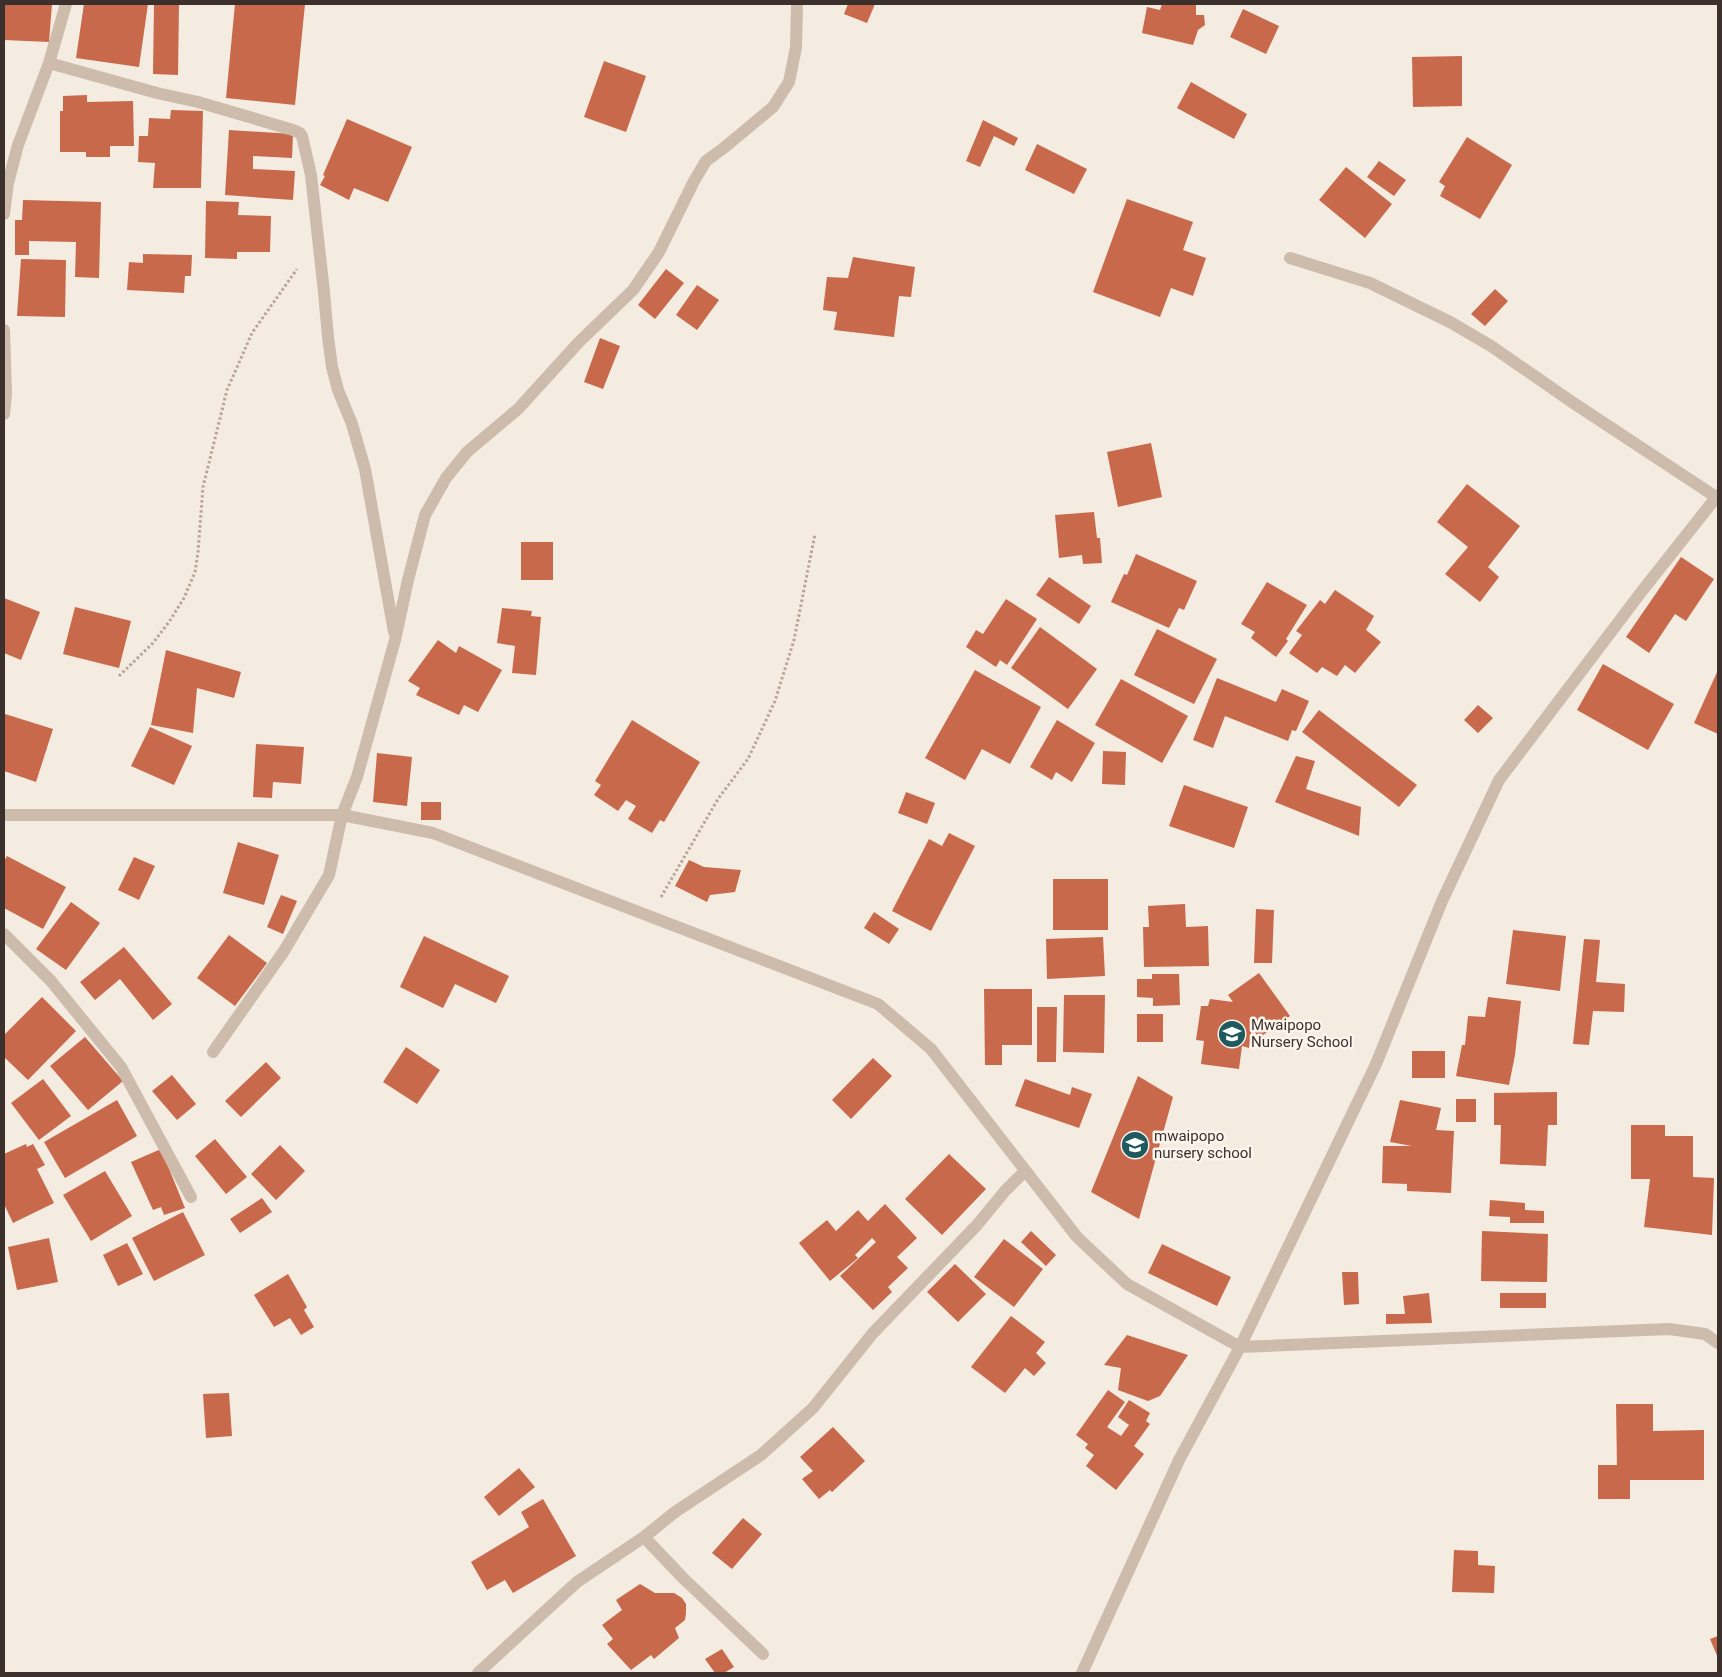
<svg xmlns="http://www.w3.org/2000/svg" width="1722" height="1677" font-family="Roboto,sans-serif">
<rect width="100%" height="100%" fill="#f4ebe1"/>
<path fill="#c8694b" d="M 4,4 L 52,4 L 49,42 L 4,40 Z
M 84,4 L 148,4 L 139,67 L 76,58 Z
M 154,4 L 179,4 L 178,75 L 153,74 Z
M 235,4 L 305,4 L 295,105 L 226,98 Z
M 848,4 L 875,4 L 867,23 L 844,14 Z
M 1162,4 L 1196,4 L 1196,15 L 1204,15 L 1205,25 L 1198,30 L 1193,45 L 1142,33 L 1147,7 L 1160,10 Z
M 1243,9 L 1279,26 L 1266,54 L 1230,37 Z
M 1462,56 L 1462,106 L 1413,107 L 1412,57 Z
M 604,61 L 646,76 L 626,132 L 584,117 Z
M 1191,82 L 1247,114 L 1234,139 L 1177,108 Z
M 87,95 L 87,102 L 133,101 L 134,146 L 110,146 L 110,157 L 86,157 L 86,152 L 60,152 L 60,111 L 63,111 L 63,96 Z
M 171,110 L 203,111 L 201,188 L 153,188 L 155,163 L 138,162 L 139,136 L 148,136 L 149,118 L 170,119 Z
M 347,119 L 412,147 L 388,202 L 354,188 L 349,200 L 320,185 L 325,176 L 323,175 Z
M 983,120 L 1018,138 L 1014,146 L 994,136 L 980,167 L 966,161 Z
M 229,130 L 293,134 L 292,158 L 253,156 L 253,169 L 295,171 L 293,200 L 225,195 Z
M 1467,137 L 1512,165 L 1480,219 L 1440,196 L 1445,186 L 1439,182 Z
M 1037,144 L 1087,169 L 1074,194 L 1025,170 Z
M 1379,161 L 1406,180 L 1394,196 L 1367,177 Z
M 1346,167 L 1392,204 L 1365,238 L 1319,200 Z
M 1127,199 L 1193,222 L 1183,250 L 1206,258 L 1193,296 L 1171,288 L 1160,317 L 1093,292 Z
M 23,200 L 101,202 L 99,278 L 75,277 L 76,242 L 29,241 L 29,255 L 15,255 L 15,220 L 22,220 Z
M 206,201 L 239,202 L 238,215 L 271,216 L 270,252 L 237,252 L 237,259 L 205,258 Z
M 143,254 L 192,255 L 191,276 L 185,276 L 184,293 L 127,290 L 129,262 L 143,263 Z
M 853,257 L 915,267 L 911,297 L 899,296 L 894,337 L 834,330 L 837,312 L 823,310 L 827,277 L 848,278 Z
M 21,259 L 66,260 L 65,317 L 17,316 Z
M 666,269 L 684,283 L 655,319 L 638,305 Z
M 697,285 L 719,300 L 697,330 L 676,315 Z
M 1495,289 L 1508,301 L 1485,326 L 1471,314 Z
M 600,338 L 620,346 L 603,389 L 584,382 Z
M 1151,443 L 1162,497 L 1118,507 L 1107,452 Z
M 1467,484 L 1520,526 L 1488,567 L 1499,577 L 1480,602 L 1445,574 L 1468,547 L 1437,522 Z
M 1094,512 L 1097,538 L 1100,538 L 1102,563 L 1083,564 L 1082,555 L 1059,558 L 1055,515 Z
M 521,542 L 553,542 L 553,580 L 521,580 Z
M 1136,554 L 1197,581 L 1184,610 L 1179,608 L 1169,628 L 1111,602 L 1124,574 L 1127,575 Z
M 1681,557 L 1714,579 L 1686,621 L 1675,614 L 1649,653 L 1626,637 Z
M 1049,577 L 1091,606 L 1079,624 L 1036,595 Z
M 1267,582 L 1307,605 L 1286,639 L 1288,641 L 1276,657 L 1251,638 L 1255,632 L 1241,624 Z
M 1335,590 L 1374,616 L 1366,630 L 1381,642 L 1355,673 L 1345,665 L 1337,676 L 1322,667 L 1317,673 L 1289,653 L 1302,635 L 1296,631 L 1320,600 L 1325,604 Z
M 4,598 L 40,612 L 21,660 L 4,653 Z
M 1006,599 L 1037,619 L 1007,665 L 1000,660 L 996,667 L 966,647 L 976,630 L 983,634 Z
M 75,607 L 131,621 L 119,668 L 63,654 Z
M 502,608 L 532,611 L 531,616 L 541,617 L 536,675 L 512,673 L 515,646 L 497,643 Z
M 1040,627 L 1097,669 L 1068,709 L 1011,668 Z
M 1157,629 L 1217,659 L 1194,704 L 1134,675 Z
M 438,640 L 456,653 L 459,646 L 502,670 L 478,712 L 464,705 L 459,715 L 416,695 L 420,688 L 408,681 Z
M 166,650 L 241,672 L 234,698 L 197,688 L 193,733 L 151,725 Z
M 1603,664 L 1674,704 L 1648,750 L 1577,710 Z
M 975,670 L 1041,707 L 1010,764 L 982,749 L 965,780 L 925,758 Z
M 1718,670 L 1718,734 L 1694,723 Z
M 1217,678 L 1276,702 L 1282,689 L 1309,701 L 1296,731 L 1292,730 L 1288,741 L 1225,716 L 1213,748 L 1193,740 Z
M 1121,679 L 1188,716 L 1162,763 L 1095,725 Z
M 1478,705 L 1493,718 L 1478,733 L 1464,720 Z
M 1319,710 L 1417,785 L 1399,807 L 1302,732 Z
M 5,714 L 53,729 L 36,782 L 4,771 L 4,719 Z
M 632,720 L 700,762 L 664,822 L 660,820 L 652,833 L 628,819 L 636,806 L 626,800 L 618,811 L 594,795 L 601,785 L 595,781 Z
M 1057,720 L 1095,743 L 1072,782 L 1056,772 L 1052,780 L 1030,767 Z
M 150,727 L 192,746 L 174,785 L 131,766 Z
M 256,744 L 304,747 L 301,784 L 273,782 L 272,798 L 253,797 Z
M 1103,751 L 1126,752 L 1125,785 L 1102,784 Z
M 377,753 L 412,757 L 407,806 L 373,802 Z
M 1296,756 L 1315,761 L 1306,789 L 1361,807 L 1359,836 L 1275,802 Z
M 1184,785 L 1248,807 L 1234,848 L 1169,826 Z
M 906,792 L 935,803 L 927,824 L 898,813 Z
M 421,802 L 441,802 L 441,820 L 421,820 Z
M 949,833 L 975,846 L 931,931 L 892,911 L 929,839 L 942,846 Z
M 238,842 L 279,855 L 264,905 L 223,893 Z
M 7,856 L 66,887 L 43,929 L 4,908 L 4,861 Z
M 134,857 L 155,866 L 139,900 L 118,890 Z
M 689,860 L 704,867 L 741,870 L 735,892 L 710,895 L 707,902 L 675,886 Z
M 1053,879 L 1108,879 L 1108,930 L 1053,930 Z
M 281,895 L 297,901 L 283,934 L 267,927 Z
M 71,902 L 100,923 L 66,970 L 36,949 Z
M 1185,904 L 1186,927 L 1208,926 L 1209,966 L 1144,967 L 1143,927 L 1149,927 L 1148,906 Z
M 1256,909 L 1274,910 L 1272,963 L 1254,963 Z
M 874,912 L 899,929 L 889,944 L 864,928 Z
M 1513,930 L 1566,936 L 1560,991 L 1506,984 Z
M 229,935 L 267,963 L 235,1006 L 197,978 Z
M 424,936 L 509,976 L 496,1003 L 455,984 L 443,1008 L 400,987 Z
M 1103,937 L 1105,976 L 1047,979 L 1046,939 Z
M 1584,939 L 1600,940 L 1596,982 L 1625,984 L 1624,1012 L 1593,1011 L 1589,1045 L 1573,1044 Z
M 124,947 L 172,1004 L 153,1020 L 120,979 L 95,1000 L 80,982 Z
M 1259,973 L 1290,1016 L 1259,1038 L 1252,1028 L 1249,1048 L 1242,1046 L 1239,1069 L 1201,1064 L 1204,1041 L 1196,1040 L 1201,1006 L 1208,1006 L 1210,999 L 1233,1002 L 1228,995 Z
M 1152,974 L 1179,974 L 1180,1005 L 1153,1006 L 1153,998 L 1137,997 L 1137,979 L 1152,979 Z
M 984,989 L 1032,989 L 1032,1045 L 1002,1045 L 1002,1065 L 985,1065 Z
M 1064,995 L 1105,995 L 1104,1053 L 1063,1052 Z
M 42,997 L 76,1031 L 28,1080 L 4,1057 L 4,1035 Z
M 1488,997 L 1521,1001 L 1515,1055 L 1509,1085 L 1456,1076 L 1462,1045 L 1465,1045 L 1468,1016 L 1485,1017 Z
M 1037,1007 L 1057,1007 L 1056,1062 L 1037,1062 Z
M 1137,1014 L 1163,1014 L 1163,1042 L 1137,1042 Z
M 85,1037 L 123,1081 L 88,1110 L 50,1066 Z
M 406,1047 L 440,1070 L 417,1104 L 383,1082 Z
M 1412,1051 L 1445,1051 L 1445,1078 L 1412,1078 Z
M 873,1058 L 892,1076 L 851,1119 L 832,1100 Z
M 266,1062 L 281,1078 L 241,1117 L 225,1101 Z
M 172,1075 L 196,1104 L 177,1120 L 152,1091 Z
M 1138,1076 L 1173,1097 L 1139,1219 L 1091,1192 Z
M 43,1079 L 71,1116 L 39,1140 L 11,1103 Z
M 1025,1079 L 1070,1095 L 1072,1087 L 1092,1094 L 1079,1128 L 1015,1106 Z
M 1557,1092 L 1557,1125 L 1548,1125 L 1546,1166 L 1500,1164 L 1501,1125 L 1494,1125 L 1494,1093 Z
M 1456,1099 L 1476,1099 L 1476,1122 L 1456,1122 Z
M 117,1100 L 137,1136 L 65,1178 L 44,1142 Z
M 1400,1100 L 1441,1108 L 1436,1130 L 1454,1131 L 1451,1193 L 1407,1191 L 1407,1184 L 1382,1183 L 1383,1146 L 1412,1146 L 1390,1142 Z
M 1631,1125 L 1665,1125 L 1665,1136 L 1693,1136 L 1693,1177 L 1714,1178 L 1712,1235 L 1644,1227 L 1650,1179 L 1631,1179 Z
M 215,1139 L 247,1177 L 226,1194 L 195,1156 Z
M 26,1144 L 27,1147 L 33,1144 L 45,1165 L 37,1169 L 54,1203 L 13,1223 L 4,1204 L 4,1154 Z
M 280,1145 L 305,1171 L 276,1200 L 251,1174 Z
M 161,1149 L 185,1208 L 164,1215 L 161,1207 L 153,1210 L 131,1162 Z
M 949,1154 L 986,1189 L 942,1235 L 905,1199 Z
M 105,1171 L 132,1216 L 91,1241 L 63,1195 Z
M 262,1198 L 272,1212 L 240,1233 L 230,1219 Z
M 1490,1200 L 1525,1203 L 1525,1210 L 1544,1211 L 1544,1223 L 1510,1223 L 1510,1217 L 1489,1216 Z
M 885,1204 L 917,1238 L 897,1257 L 908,1268 L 888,1287 L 892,1292 L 873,1310 L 840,1276 L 876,1242 L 872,1238 L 855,1255 L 858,1258 L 830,1281 L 799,1243 L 827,1220 L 836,1231 L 858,1210 L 868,1221 Z
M 183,1212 L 205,1255 L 154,1281 L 132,1238 Z
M 1031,1231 L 1056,1255 L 1046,1266 L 1021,1242 Z
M 1482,1231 L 1548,1234 L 1547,1282 L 1481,1281 Z
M 49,1238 L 58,1282 L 17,1290 L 8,1247 Z
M 1004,1239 L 1043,1269 L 1014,1307 L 974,1277 Z
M 127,1243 L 143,1274 L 118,1286 L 103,1255 Z
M 1162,1244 L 1231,1277 L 1217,1306 L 1148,1273 Z
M 955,1264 L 986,1294 L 958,1322 L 927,1292 Z
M 1342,1272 L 1358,1272 L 1359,1304 L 1344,1305 Z
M 288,1274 L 307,1307 L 304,1310 L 314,1327 L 301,1335 L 290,1318 L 274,1327 L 254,1295 Z
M 1429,1293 L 1432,1323 L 1386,1324 L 1386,1314 L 1405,1314 L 1403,1296 Z
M 1500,1293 L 1546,1293 L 1546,1308 L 1500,1308 Z
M 1011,1316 L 1045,1342 L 1036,1353 L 1046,1363 L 1034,1376 L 1025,1368 L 1005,1393 L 971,1367 Z
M 1127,1335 L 1188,1355 L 1160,1396 L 1148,1401 L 1118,1390 L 1121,1368 L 1104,1365 Z
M 1108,1390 L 1125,1402 L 1107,1427 L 1121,1436 L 1129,1425 L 1118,1417 L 1129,1400 L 1150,1413 L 1146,1421 L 1150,1424 L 1134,1446 L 1144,1454 L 1116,1490 L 1086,1466 L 1094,1455 L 1085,1448 L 1088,1444 L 1076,1435 Z
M 229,1393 L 232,1436 L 206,1438 L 203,1394 Z
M 1616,1404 L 1653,1404 L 1653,1431 L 1704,1430 L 1704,1480 L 1630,1480 L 1630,1499 L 1598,1499 L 1598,1465 L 1617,1465 Z
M 833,1427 L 865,1461 L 832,1492 L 830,1490 L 819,1499 L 802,1479 L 813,1471 L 800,1457 Z
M 519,1468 L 535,1487 L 499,1516 L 484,1497 Z
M 543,1499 L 576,1556 L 513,1593 L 505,1580 L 487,1590 L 471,1562 L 529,1527 L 521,1512 Z
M 743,1518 L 762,1534 L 732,1569 L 712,1553 Z
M 1454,1550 L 1478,1551 L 1478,1565 L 1495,1566 L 1494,1593 L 1452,1592 Z
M 640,1584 L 655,1593 L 674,1593 L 682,1598 L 686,1604 L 686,1613 L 685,1620 L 675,1628 L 679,1638 L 654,1659 L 651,1655 L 631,1670 L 607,1644 L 613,1639 L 602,1625 L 622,1610 L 616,1600 Z
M 1718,1636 L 1718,1658 L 1710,1639 Z
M 722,1649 L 734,1667 L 724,1673 L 715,1673 L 705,1659 Z"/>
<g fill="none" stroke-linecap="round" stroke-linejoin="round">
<path stroke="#b9a596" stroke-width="3" stroke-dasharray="2.5 2.5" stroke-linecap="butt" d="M 119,676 L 153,643 L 169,622 L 184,598 L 195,572 L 198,552 L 203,487 L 227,390 L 252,333 L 297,269
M 661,897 L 718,799 L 748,759 L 775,701 L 794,640 L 815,534"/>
<path stroke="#cdbbac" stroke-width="12" d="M 49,63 L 157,93 L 198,102 L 293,130 L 300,133 L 302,136 L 311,175 L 324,292 L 328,337 L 332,367 L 338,390 L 352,424 L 365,469 L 394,632
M 4,214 L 8,183 L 18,145 L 49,63 L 66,4
M 1290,258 L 1370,283 L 1450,322 L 1491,346 L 1572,402 L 1716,497
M 4,330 L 6,394 L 4,414
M 4,815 L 342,815 L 433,833 L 878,1004 L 931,1049 L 1077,1237 L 1127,1284 L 1240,1347 L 1669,1329 L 1705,1334 L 1718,1343
M 4,934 L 51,981 L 121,1067 L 191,1197
M 213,1052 L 284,951 L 329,875 L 342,815 L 357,777 L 395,640 L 408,580 L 425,515 L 446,478 L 467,452 L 518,409 L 579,342 L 633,290 L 659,252 L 694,181 L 706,161 L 725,147 L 773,107 L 789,82 L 796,47 L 797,4
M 644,1537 L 683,1578 L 763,1654
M 478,1673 L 577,1582 L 644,1537 L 675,1512 L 761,1455 L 813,1408 L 873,1333 L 977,1225 L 1005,1191 L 1025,1171
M 1082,1673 L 1179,1460 L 1240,1347 L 1376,1064 L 1442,901 L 1499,780 L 1642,591 L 1718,495"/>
</g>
<defs>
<symbol id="school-disc" viewBox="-11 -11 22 22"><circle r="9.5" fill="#1f5a5e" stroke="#fbf5ee"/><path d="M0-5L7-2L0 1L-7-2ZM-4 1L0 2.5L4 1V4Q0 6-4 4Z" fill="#fff"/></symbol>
</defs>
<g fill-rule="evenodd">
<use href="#school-disc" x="1216" y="1018" width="32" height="32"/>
<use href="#school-disc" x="1119" y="1129" width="32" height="32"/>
</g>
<g text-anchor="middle" stroke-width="5" stroke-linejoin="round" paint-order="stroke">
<g font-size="15" fill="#3b302b" stroke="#fbf5ee" text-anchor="start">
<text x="1251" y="1030">Mwaipopo<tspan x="1251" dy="17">Nursery School</tspan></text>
<text x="1154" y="1141">mwaipopo<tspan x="1154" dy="17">nursery school</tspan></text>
</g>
</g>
<rect width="1722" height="1677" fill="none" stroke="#3b302b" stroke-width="10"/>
</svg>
